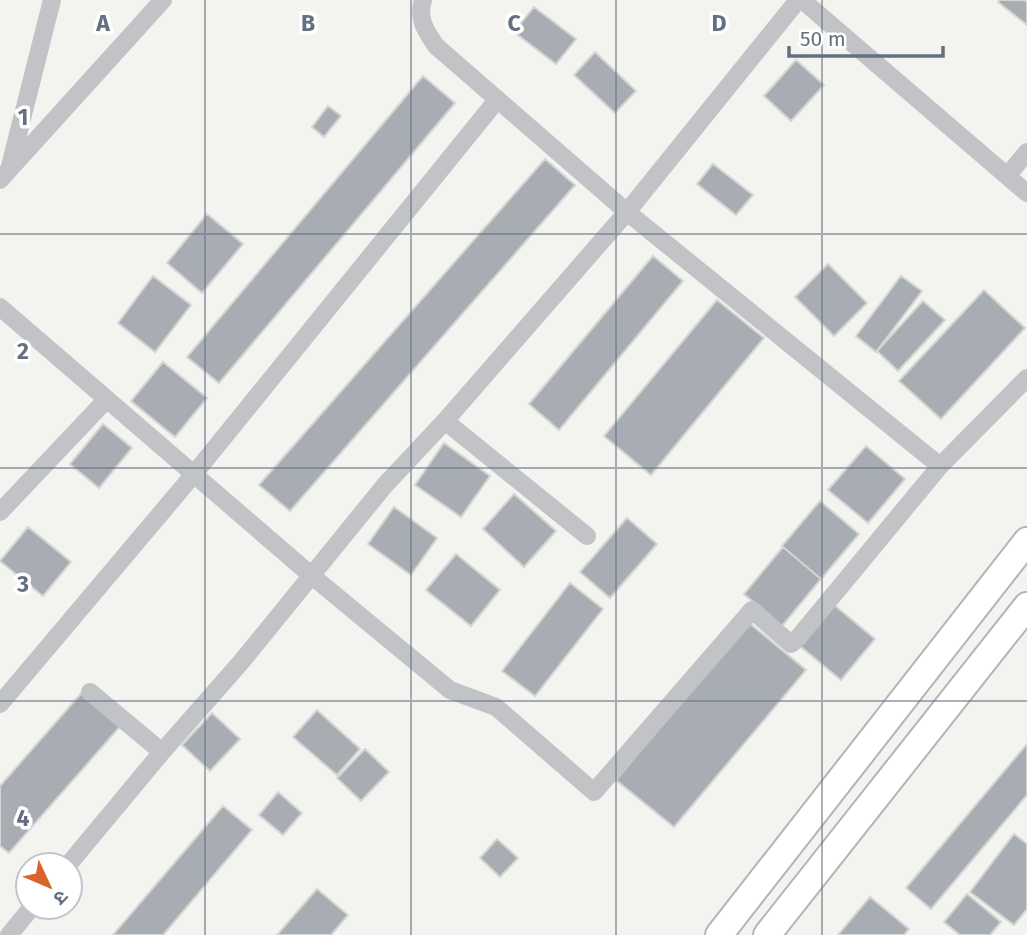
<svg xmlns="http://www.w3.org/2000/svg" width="1027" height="935" font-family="'Fira Sans','Noto Sans Devanagari',sans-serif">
<rect width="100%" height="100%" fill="#f3f3ef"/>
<path fill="#a7adb3" stroke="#d4d4d2" stroke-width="2" d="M 1000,0 L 1024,0 L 1027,2 L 1027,25 L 998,2 Z
M 534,7 L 576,39 L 556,64 L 514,32 Z
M 595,52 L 636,91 L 615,113 L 574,75 Z
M 796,60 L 824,85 L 791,121 L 764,96 Z
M 423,76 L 455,103 L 219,383 L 187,357 Z
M 328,106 L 341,116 L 324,137 L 312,127 Z
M 545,159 L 575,185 L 290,511 L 259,485 Z
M 713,164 L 753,195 L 736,215 L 697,184 Z
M 207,214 L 243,244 L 202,293 L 167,263 Z
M 653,256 L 683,281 L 559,430 L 529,404 Z
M 828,264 L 867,303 L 834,336 L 795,297 Z
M 153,276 L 191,305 L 155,352 L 118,323 Z
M 901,276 L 922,291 L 876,352 L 856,336 Z
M 984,290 L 1025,328 L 941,419 L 899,381 Z
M 717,300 L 764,338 L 651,475 L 604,436 Z
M 923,301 L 945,320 L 898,371 L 877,351 Z
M 163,362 L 207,398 L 175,437 L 131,401 Z
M 103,424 L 132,448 L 99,488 L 70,464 Z
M 444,443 L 490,476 L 461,517 L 415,485 Z
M 866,446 L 905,479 L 868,523 L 828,490 Z
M 514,494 L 556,531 L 524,567 L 483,529 Z
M 820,501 L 859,534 L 821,579 L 782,546 Z
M 394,507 L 437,538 L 411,575 L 368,544 Z
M 627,518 L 657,544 L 610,598 L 580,572 Z
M 28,527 L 71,562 L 43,596 L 0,561 Z
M 783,547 L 821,579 L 782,626 L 744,594 Z
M 456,554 L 500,590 L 471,626 L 426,590 Z
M 570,583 L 603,609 L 535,696 L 502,671 Z
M 834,605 L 875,639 L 841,680 L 800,646 Z
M 748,622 L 806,670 L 674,827 L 616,780 Z
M 85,689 L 123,723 L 9,853 L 0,846 L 0,786 Z
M 317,710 L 360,749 L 337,775 L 293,737 Z
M 212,713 L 240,739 L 210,771 L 182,745 Z
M 1027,744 L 1027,795 L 931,909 L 906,888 Z
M 365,749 L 389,772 L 361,801 L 337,778 Z
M 278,792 L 302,813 L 283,835 L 259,815 Z
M 223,806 L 252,830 L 163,935 L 113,935 Z
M 1014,834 L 1027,844 L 1027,909 L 1014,925 L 970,892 Z
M 497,839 L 518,858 L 500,877 L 480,858 Z
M 317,889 L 348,915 L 331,935 L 277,935 Z
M 967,894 L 1001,922 L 990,935 L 960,935 L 944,922 Z
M 870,897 L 909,929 L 904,935 L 838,935 Z"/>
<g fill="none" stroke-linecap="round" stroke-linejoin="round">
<defs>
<path id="secondary" d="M 719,935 L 1027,541
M 767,935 L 1027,606"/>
</defs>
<use href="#secondary" stroke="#b1b5b9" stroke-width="30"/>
<path stroke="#c1c3c7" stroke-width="18" d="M 423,0 C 417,19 426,31 436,46 L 627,212 L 940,466
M 802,0 L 1027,193
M 9,170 L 163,0
M 1007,176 L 1027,152
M 0,180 L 9,170 L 52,0
M 0,307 L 312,576 L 450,690 L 496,707 L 594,792 L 752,610 L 791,644 L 797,639 L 940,466 L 1027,378
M 445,421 L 587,536
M 0,512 L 107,399
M 90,692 L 162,752 L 242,661 L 385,485 L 445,421 L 627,212 L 798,0
M 0,704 L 194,474 L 497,100
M 68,865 L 162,752
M 9,935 L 32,907"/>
<use href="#secondary" stroke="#fff" stroke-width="26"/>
</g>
<path fill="none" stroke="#64707f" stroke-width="2" stroke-opacity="0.55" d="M 205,0 L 205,935M 411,0 L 411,935M 616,0 L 616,935M 822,0 L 822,935M 0,234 L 1027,234M 0,468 L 1027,468M 0,701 L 1027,701"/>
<g font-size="23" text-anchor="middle" font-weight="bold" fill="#64707f" stroke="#fff" stroke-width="7" stroke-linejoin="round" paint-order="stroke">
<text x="103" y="31">A</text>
<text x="308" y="31">B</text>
<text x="514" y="31">C</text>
<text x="719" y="31">D</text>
<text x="23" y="125">1</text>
<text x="23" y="359">2</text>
<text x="23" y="592">3</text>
<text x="23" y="826">4</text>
</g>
<g transform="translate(49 886) rotate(134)"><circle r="33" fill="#ffffff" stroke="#c1c6cc" stroke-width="2"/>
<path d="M0-5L12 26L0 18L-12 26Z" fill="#da6329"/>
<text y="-10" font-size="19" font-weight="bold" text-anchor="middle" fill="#64707f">उ</text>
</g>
<path d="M789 46v10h154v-10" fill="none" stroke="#64707f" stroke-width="3.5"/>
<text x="800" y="46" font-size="21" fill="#64707f" stroke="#ffffff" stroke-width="5" paint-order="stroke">50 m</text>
</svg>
